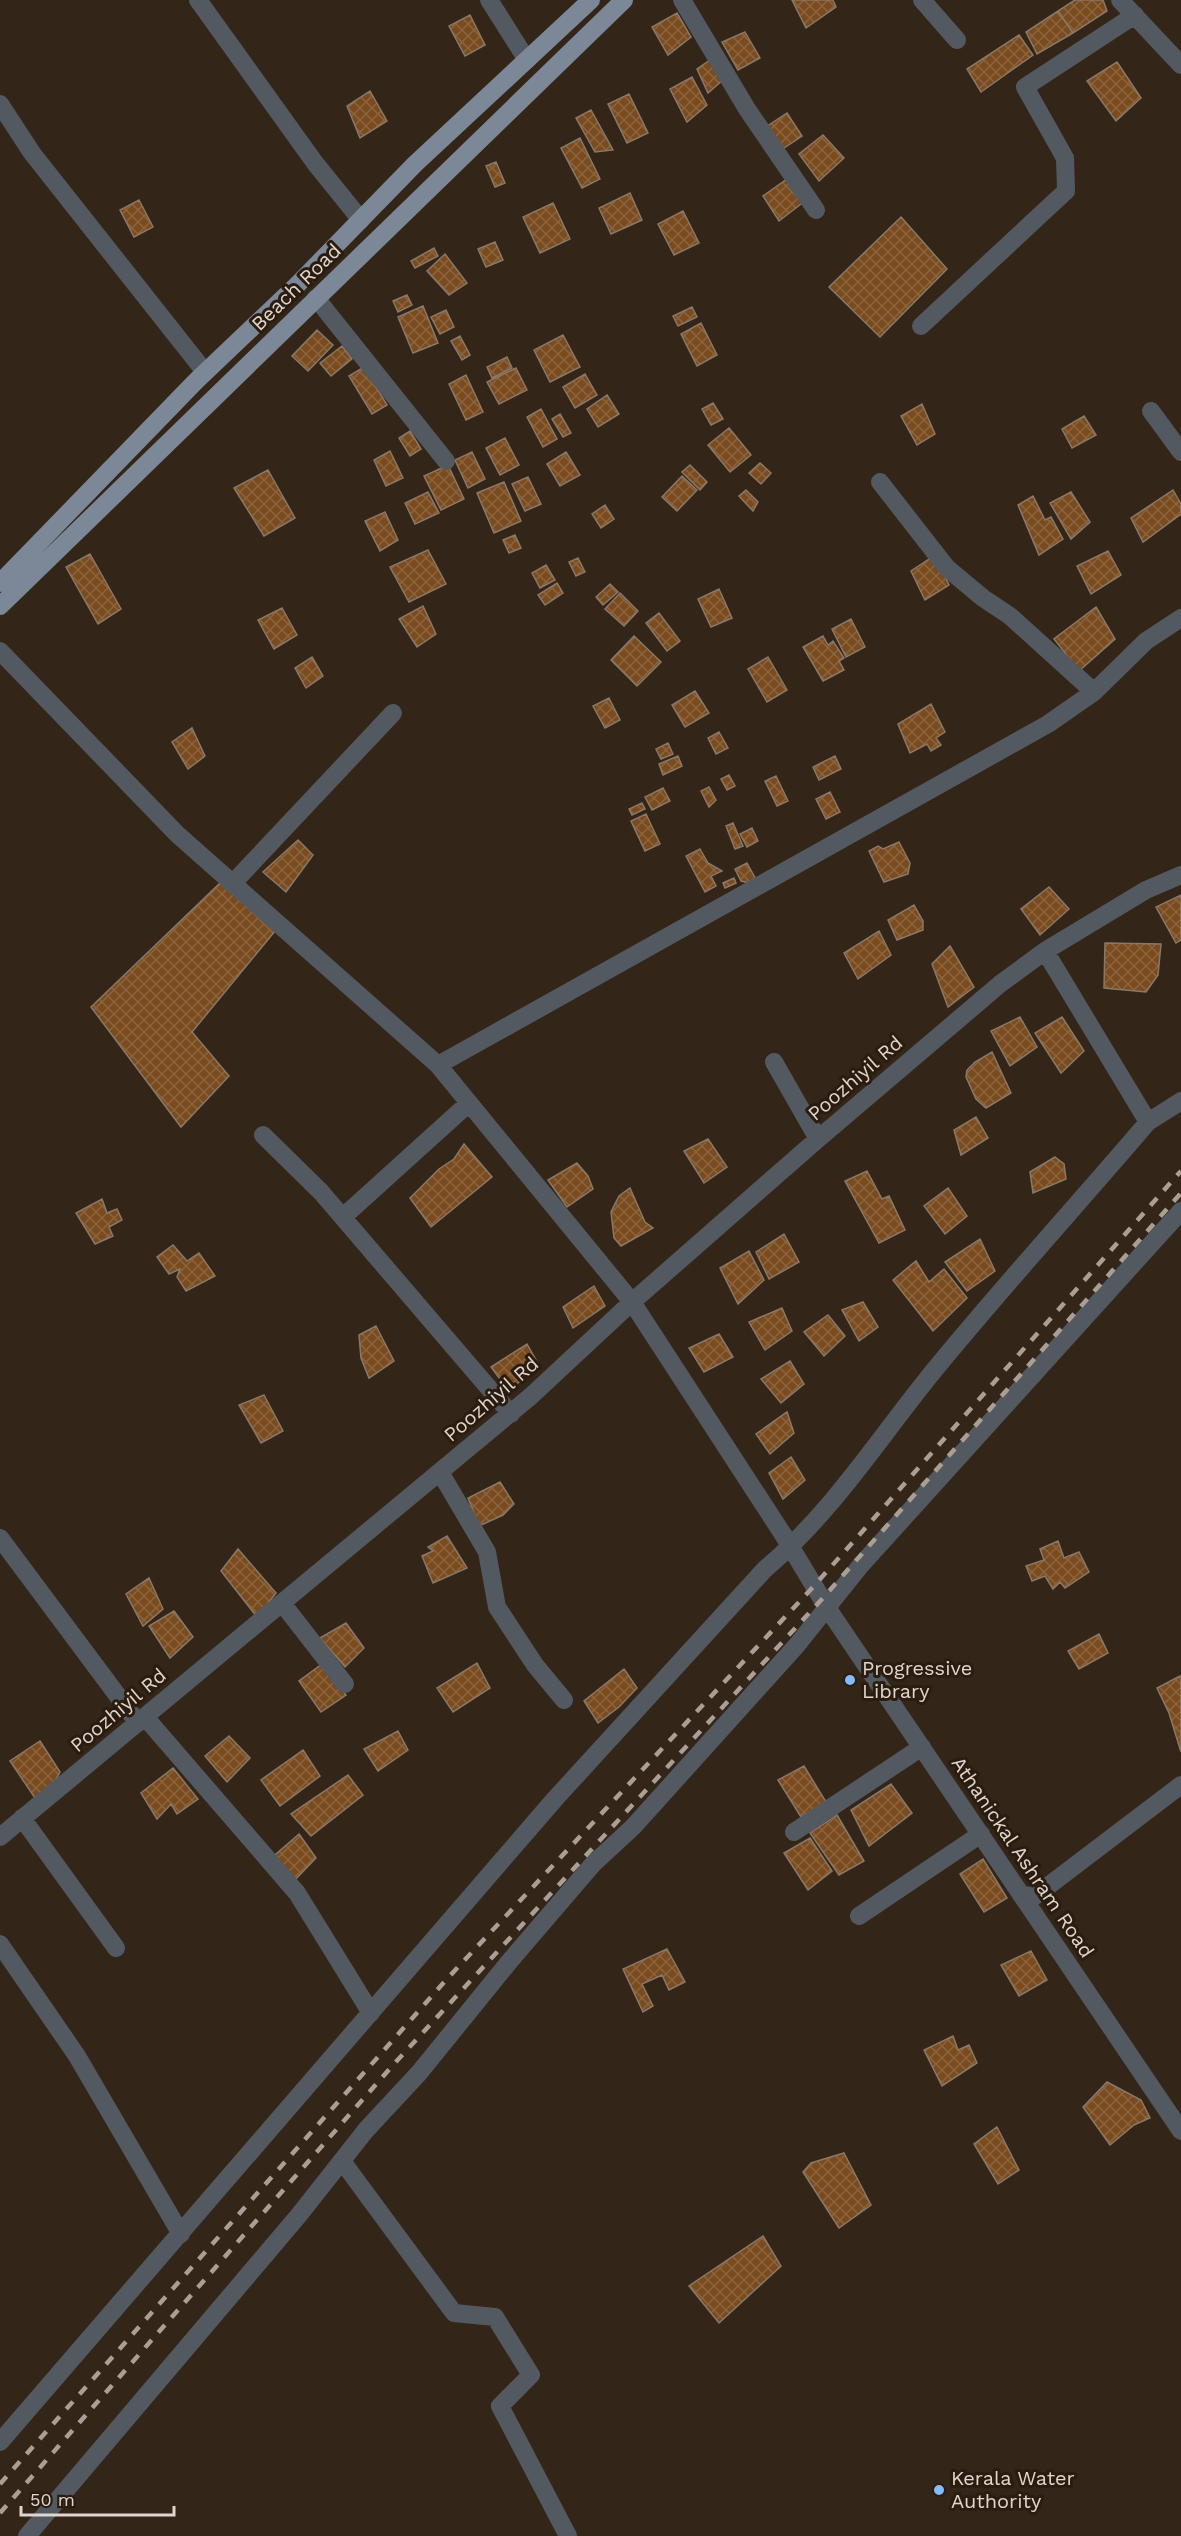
<svg xmlns="http://www.w3.org/2000/svg" width="1181" height="2536" font-family="'Work Sans',sans-serif">
<defs>
<pattern id="building-cross-hatch" width="8" height="8" patternUnits="userSpaceOnUse" patternTransform="scale(1.5)"><rect width="8" height="8" fill="#794b1e"/><path d="M0 0l8 8M0 8l8-8" fill="none" stroke="#8c643e"/></pattern>
</defs>
<rect width="100%" height="100%" fill="#342519"/>
<path fill="url(#building-cross-hatch)" stroke="#8a7869" stroke-width="1.5" d="M 792,0 L 833,0 L 836,7 L 806,28 Z
M 1075,0 L 1103,0 L 1107,11 L 1073,33 L 1058,11 Z
M 1058,11 L 1073,33 L 1037,54 L 1026,32 Z
M 677,13 L 691,37 L 668,55 L 652,27 Z
M 470,15 L 485,45 L 465,56 L 449,26 Z
M 745,32 L 760,58 L 738,70 L 722,42 Z
M 1019,35 L 1033,55 L 981,92 L 967,69 Z
M 710,60 L 724,79 L 708,93 L 697,69 Z
M 1117,62 L 1141,98 L 1116,121 L 1087,81 Z
M 692,77 L 707,105 L 687,122 L 670,89 Z
M 370,91 L 387,121 L 360,138 L 347,106 Z
M 629,94 L 648,133 L 627,143 L 608,104 Z
M 591,110 L 613,150 L 595,152 L 576,118 Z
M 787,113 L 802,136 L 778,152 L 763,129 Z
M 823,135 L 844,158 L 819,181 L 799,154 Z
M 580,138 L 600,179 L 582,188 L 561,148 Z
M 496,162 L 505,183 L 495,187 L 486,166 Z
M 787,179 L 805,201 L 779,221 L 763,196 Z
M 630,193 L 642,220 L 611,234 L 599,208 Z
M 139,200 L 153,227 L 134,237 L 120,210 Z
M 553,203 L 570,239 L 540,253 L 523,217 Z
M 683,211 L 699,243 L 674,255 L 658,224 Z
M 901,217 L 947,269 L 880,337 L 829,287 Z
M 495,242 L 503,260 L 486,267 L 478,249 Z
M 434,248 L 438,256 L 415,268 L 411,261 Z
M 445,254 L 467,283 L 449,295 L 427,271 Z
M 407,295 L 412,305 L 398,312 L 393,301 Z
M 423,306 L 438,343 L 413,353 L 398,317 Z
M 692,307 L 697,317 L 678,326 L 673,316 Z
M 446,310 L 454,327 L 440,334 L 431,317 Z
M 701,323 L 717,355 L 697,366 L 681,334 Z
M 317,330 L 333,345 L 308,371 L 292,356 Z
M 563,335 L 580,367 L 550,382 L 534,350 Z
M 460,336 L 470,355 L 462,360 L 451,341 Z
M 342,346 L 352,359 L 331,376 L 320,363 Z
M 507,357 L 512,368 L 492,378 L 487,367 Z
M 364,367 L 387,405 L 372,414 L 349,376 Z
M 516,368 L 527,390 L 499,404 L 487,382 Z
M 585,374 L 597,395 L 575,408 L 563,387 Z
M 466,375 L 483,412 L 466,420 L 449,384 Z
M 607,395 L 619,414 L 598,427 L 587,409 Z
M 713,403 L 723,419 L 711,425 L 702,409 Z
M 922,404 L 935,434 L 917,445 L 901,416 Z
M 541,409 L 557,439 L 543,447 L 527,417 Z
M 560,414 L 571,433 L 563,437 L 552,419 Z
M 1084,416 L 1096,435 L 1072,448 L 1062,429 Z
M 729,428 L 751,455 L 730,472 L 708,445 Z
M 410,431 L 421,449 L 410,456 L 399,438 Z
M 505,438 L 519,465 L 500,475 L 486,448 Z
M 390,451 L 403,478 L 386,486 L 374,460 Z
M 472,452 L 485,479 L 468,488 L 455,460 Z
M 566,452 L 580,475 L 560,486 L 547,464 Z
M 760,463 L 771,473 L 761,484 L 749,473 Z
M 448,465 L 464,499 L 441,510 L 424,476 Z
M 690,465 L 707,482 L 700,490 L 682,472 Z
M 268,470 L 295,518 L 264,536 L 234,488 Z
M 682,476 L 697,490 L 677,511 L 662,497 Z
M 528,477 L 541,504 L 525,511 L 512,484 Z
M 504,482 L 521,521 L 494,533 L 477,493 Z
M 746,490 L 758,502 L 753,511 L 739,496 Z
M 1173,490 L 1181,504 L 1181,514 L 1143,542 L 1131,518 Z
M 428,492 L 439,513 L 415,524 L 405,503 Z
M 1071,492 L 1090,522 L 1071,539 L 1050,503 Z
M 1033,496 L 1045,520 L 1051,517 L 1063,539 L 1039,555 L 1018,505 Z
M 605,505 L 614,519 L 601,528 L 592,514 Z
M 385,512 L 398,540 L 380,551 L 365,521 Z
M 515,535 L 521,548 L 509,553 L 503,540 Z
M 428,550 L 446,584 L 409,602 L 390,567 Z
M 1108,551 L 1121,575 L 1091,594 L 1077,566 Z
M 90,554 L 121,609 L 98,624 L 66,567 Z
M 935,555 L 949,585 L 925,600 L 911,571 Z
M 578,558 L 585,572 L 576,576 L 569,562 Z
M 546,565 L 555,580 L 540,588 L 532,573 Z
M 557,583 L 563,593 L 545,605 L 538,595 Z
M 610,584 L 618,592 L 603,605 L 596,597 Z
M 719,589 L 732,618 L 711,627 L 698,599 Z
M 620,593 L 638,611 L 624,626 L 605,609 Z
M 423,606 L 436,634 L 417,647 L 399,619 Z
M 1096,607 L 1115,639 L 1079,671 L 1054,639 Z
M 282,608 L 297,635 L 274,649 L 258,620 Z
M 659,613 L 680,641 L 667,651 L 646,623 Z
M 851,619 L 865,647 L 846,657 L 832,629 Z
M 634,636 L 661,662 L 637,686 L 611,660 Z
M 823,636 L 828,645 L 833,641 L 844,658 L 839,661 L 844,670 L 823,681 L 803,647 Z
M 312,657 L 323,676 L 306,688 L 295,668 Z
M 768,657 L 787,690 L 767,702 L 748,669 Z
M 695,691 L 709,713 L 685,727 L 672,705 Z
M 609,698 L 620,720 L 605,728 L 593,706 Z
M 931,704 L 945,732 L 936,738 L 941,745 L 931,751 L 927,744 L 910,753 L 898,724 Z
M 192,728 L 205,756 L 188,769 L 172,742 Z
M 719,732 L 728,748 L 716,754 L 708,738 Z
M 668,743 L 673,754 L 661,759 L 656,749 Z
M 678,756 L 682,766 L 663,775 L 659,764 Z
M 835,756 L 841,769 L 819,780 L 813,767 Z
M 729,775 L 735,786 L 727,790 L 721,779 Z
M 776,776 L 788,801 L 777,806 L 765,781 Z
M 709,787 L 716,800 L 709,807 L 701,791 Z
M 663,788 L 670,801 L 652,810 L 645,797 Z
M 830,792 L 840,812 L 826,819 L 816,799 Z
M 642,803 L 645,809 L 632,815 L 629,809 Z
M 646,814 L 660,844 L 645,851 L 631,821 Z
M 733,823 L 743,846 L 735,849 L 726,826 Z
M 752,828 L 758,841 L 747,847 L 740,834 Z
M 298,840 L 313,855 L 286,892 L 263,872 Z
M 899,842 L 910,863 L 908,874 L 884,882 L 869,851 L 878,846 L 883,849 Z
M 700,849 L 708,863 L 722,871 L 711,876 L 716,886 L 705,892 L 686,856 Z
M 747,863 L 759,885 L 741,881 L 735,869 Z
M 734,878 L 736,883 L 725,888 L 723,883 Z
M 220,883 L 275,931 L 192,1032 L 229,1076 L 181,1127 L 91,1007 Z
M 1049,887 L 1069,909 L 1040,935 L 1021,909 Z
M 1181,895 L 1181,940 L 1176,943 L 1156,907 Z
M 914,905 L 923,921 L 923,930 L 897,940 L 888,920 Z
M 879,931 L 891,955 L 858,979 L 844,953 Z
M 1105,943 L 1161,944 L 1158,975 L 1146,992 L 1104,988 Z
M 950,946 L 974,987 L 948,1007 L 932,964 Z
M 1020,1017 L 1037,1047 L 1010,1066 L 991,1031 Z
M 1062,1017 L 1084,1051 L 1061,1073 L 1035,1033 Z
M 992,1052 L 1011,1093 L 986,1108 L 976,1099 L 966,1077 L 967,1070 L 975,1062 Z
M 976,1117 L 988,1138 L 961,1155 L 954,1130 Z
M 708,1139 L 727,1167 L 704,1183 L 684,1151 Z
M 464,1144 L 492,1177 L 431,1227 L 410,1198 L 439,1169 L 454,1159 Z
M 1055,1157 L 1064,1164 L 1066,1179 L 1033,1193 L 1030,1172 Z
M 577,1163 L 588,1176 L 593,1189 L 567,1207 L 548,1180 Z
M 867,1171 L 882,1199 L 889,1196 L 905,1230 L 879,1243 L 845,1181 Z
M 630,1188 L 645,1222 L 653,1228 L 621,1246 L 614,1238 L 611,1212 L 619,1196 Z
M 948,1188 L 967,1216 L 945,1234 L 924,1206 Z
M 102,1199 L 107,1213 L 117,1209 L 122,1220 L 109,1227 L 113,1236 L 95,1244 L 76,1213 Z
M 784,1234 L 799,1262 L 769,1279 L 756,1252 Z
M 980,1239 L 995,1271 L 967,1291 L 945,1262 Z
M 173,1245 L 187,1261 L 199,1253 L 215,1276 L 186,1291 L 177,1277 L 180,1269 L 169,1274 L 157,1257 Z
M 749,1251 L 764,1280 L 738,1304 L 720,1268 Z
M 916,1261 L 929,1282 L 944,1269 L 967,1298 L 933,1331 L 893,1280 Z
M 594,1286 L 605,1306 L 573,1328 L 563,1307 Z
M 863,1302 L 878,1327 L 859,1341 L 842,1310 Z
M 782,1308 L 792,1331 L 765,1350 L 749,1322 Z
M 828,1315 L 845,1336 L 824,1356 L 804,1332 Z
M 376,1326 L 394,1361 L 369,1378 L 361,1358 L 359,1335 Z
M 719,1334 L 733,1357 L 704,1372 L 689,1348 Z
M 527,1344 L 540,1367 L 508,1390 L 491,1367 Z
M 790,1361 L 804,1384 L 781,1403 L 761,1379 Z
M 264,1395 L 283,1431 L 261,1443 L 239,1405 Z
M 787,1412 L 794,1433 L 770,1454 L 756,1434 Z
M 791,1457 L 805,1480 L 783,1499 L 769,1473 Z
M 500,1482 L 514,1504 L 503,1515 L 479,1526 L 468,1498 Z
M 447,1536 L 467,1568 L 433,1583 L 422,1556 L 433,1551 L 428,1547 Z
M 1058,1541 L 1064,1558 L 1079,1552 L 1089,1572 L 1065,1588 L 1060,1582 L 1053,1589 L 1045,1576 L 1032,1581 L 1026,1566 L 1044,1560 L 1040,1549 Z
M 238,1549 L 276,1593 L 257,1617 L 221,1571 Z
M 149,1578 L 163,1609 L 143,1626 L 126,1594 Z
M 174,1611 L 193,1637 L 170,1658 L 149,1626 Z
M 346,1623 L 364,1648 L 345,1667 L 320,1638 Z
M 1099,1634 L 1108,1653 L 1079,1669 L 1068,1651 Z
M 477,1663 L 490,1688 L 453,1712 L 437,1688 Z
M 322,1664 L 346,1695 L 321,1712 L 299,1681 Z
M 624,1669 L 637,1688 L 619,1707 L 598,1723 L 584,1701 Z
M 1180,1676 L 1181,1677 L 1181,1752 L 1169,1713 L 1157,1688 Z
M 398,1731 L 408,1750 L 378,1771 L 364,1749 Z
M 229,1736 L 250,1758 L 227,1782 L 205,1756 Z
M 40,1741 L 60,1772 L 54,1783 L 35,1798 L 10,1761 Z
M 303,1750 L 320,1776 L 280,1806 L 261,1780 Z
M 804,1766 L 826,1802 L 801,1817 L 778,1780 Z
M 173,1768 L 198,1799 L 177,1814 L 171,1804 L 157,1819 L 141,1793 Z
M 348,1775 L 363,1795 L 311,1836 L 291,1814 Z
M 891,1784 L 912,1813 L 869,1846 L 851,1810 Z
M 837,1815 L 864,1861 L 839,1875 L 810,1833 Z
M 299,1834 L 316,1858 L 292,1883 L 275,1855 Z
M 810,1838 L 832,1871 L 808,1890 L 784,1853 Z
M 983,1859 L 1007,1898 L 984,1912 L 960,1874 Z
M 667,1949 L 685,1982 L 669,1990 L 662,1975 L 642,1984 L 653,2006 L 643,2012 L 623,1969 Z
M 1031,1951 L 1047,1980 L 1019,1996 L 1001,1965 Z
M 953,2036 L 958,2050 L 969,2045 L 977,2063 L 942,2086 L 924,2050 Z
M 1107,2082 L 1141,2100 L 1150,2118 L 1134,2125 L 1110,2145 L 1083,2107 Z
M 997,2127 L 1019,2170 L 998,2184 L 974,2144 Z
M 844,2153 L 871,2205 L 839,2228 L 803,2172 L 811,2163 Z
M 763,2236 L 781,2266 L 719,2323 L 689,2286 Z"/>
<g fill="none" stroke-linecap="round" stroke-linejoin="round">
<path stroke="#535960" stroke-width="18" d="M 198,0 L 315,163 L 361,220
M 489,0 L 527,60
M 682,0 L 747,109 L 816,210
M 922,0 L 957,40
M 1120,0 L 1181,65
M 0,104 L 32,153 L 205,372
M 316,298 L 446,461
M 921,326 L 1066,191 L 1065,158 L 1025,87 L 1135,15
M 1151,411 L 1181,452
M 880,482 L 947,568 L 983,598 L 1010,616 L 1094,692
M 0,651 L 177,834 L 438,1065 L 632,1302 L 784,1536 L 828,1609 L 1181,2131
M 232,884 L 393,713
M 1045,951 L 1146,890 L 1181,875
M 774,1062 L 818,1139
M 438,1065 L 1048,724 L 1094,692 L 1146,641 L 1181,618
M 263,1135 L 321,1192 L 511,1414
M 343,1217 L 469,1103
M 440,1472 L 487,1552 L 497,1607 L 535,1665 L 564,1700
M 0,1538 L 138,1723
M 282,1603 L 345,1684
M 145,1717 L 297,1893 L 371,2013
M 22,1818 L 116,1948
M 794,1832 L 922,1747
M 0,1837 L 531,1396 L 632,1302 L 818,1139 L 1000,984 L 1045,951 L 1148,1122
M 1021,1895 L 1035,1896 L 1181,1785
M 859,1916 L 981,1834
M 0,1944 L 77,2056 L 181,2234
M 342,2161 L 454,2313 L 495,2317 L 531,2375 L 500,2406 L 568,2536
M 0,2442 L 554,1800 L 765,1569 C 834,1511 880,1436 936,1368 C 1005,1284 1078,1204 1148,1122 L 1181,1101
M 27,2536 L 299,2215 L 366,2130 L 419,2073 L 509,1962 L 593,1864 L 633,1827 L 797,1645 L 861,1565 L 1181,1211"/>
<path stroke="#7c8897" stroke-width="18" d="M 0,583 L 196,381 L 298,284 L 415,164 L 591,0
M 0,606 L 624,0"/>
<path stroke="#aa9e95" stroke-width="4.5" stroke-dasharray="10 10" stroke-linecap="butt" d="M 0,2484 L 446,1980 L 814,1586 L 1181,1171
M 0,2513 L 393,2065 L 823,1598 L 1181,1193"/>
</g>
<g fill="#85bbfb" stroke="#2a1c0f" stroke-width="2">
<circle cx="850" cy="1680" r="6"/>
<circle cx="939" cy="2490" r="6"/>
</g>
<g text-anchor="middle" stroke-width="6" stroke-linejoin="round" paint-order="stroke">
<g font-size="20" fill="#e0d6ce" stroke="#2a1c0f">
<text transform="translate(296 287) rotate(-44)" y="7">Beach Road</text>
<text transform="translate(855 1078) rotate(-41)" y="7">Poozhiyil Rd</text>
<text transform="translate(491 1399) rotate(-41)" y="7">Poozhiyil Rd</text>
<text transform="translate(118 1710) rotate(-40)" y="7">Poozhiyil Rd</text>
<text transform="translate(1023 1857) rotate(56)" y="7">Athanickal Ashram Road</text>
</g>
<g font-size="20" fill="#e0d6ce" stroke="#2a1c0f" text-anchor="start">
<text x="862" y="1675">Progressive<tspan x="862" dy="23">Library</tspan></text>
<text x="951" y="2485">Kerala Water<tspan x="951" dy="23">Authority</tspan></text>
</g>
</g>
<path d="M21 2506v9h153v-9" fill="none" stroke="#e0d6ce" stroke-width="3"/>
<text x="30" y="2506" font-size="18" fill="#e0d6ce" stroke="#2a1c0f" stroke-width="4.5" paint-order="stroke">50 m</text>
</svg>
